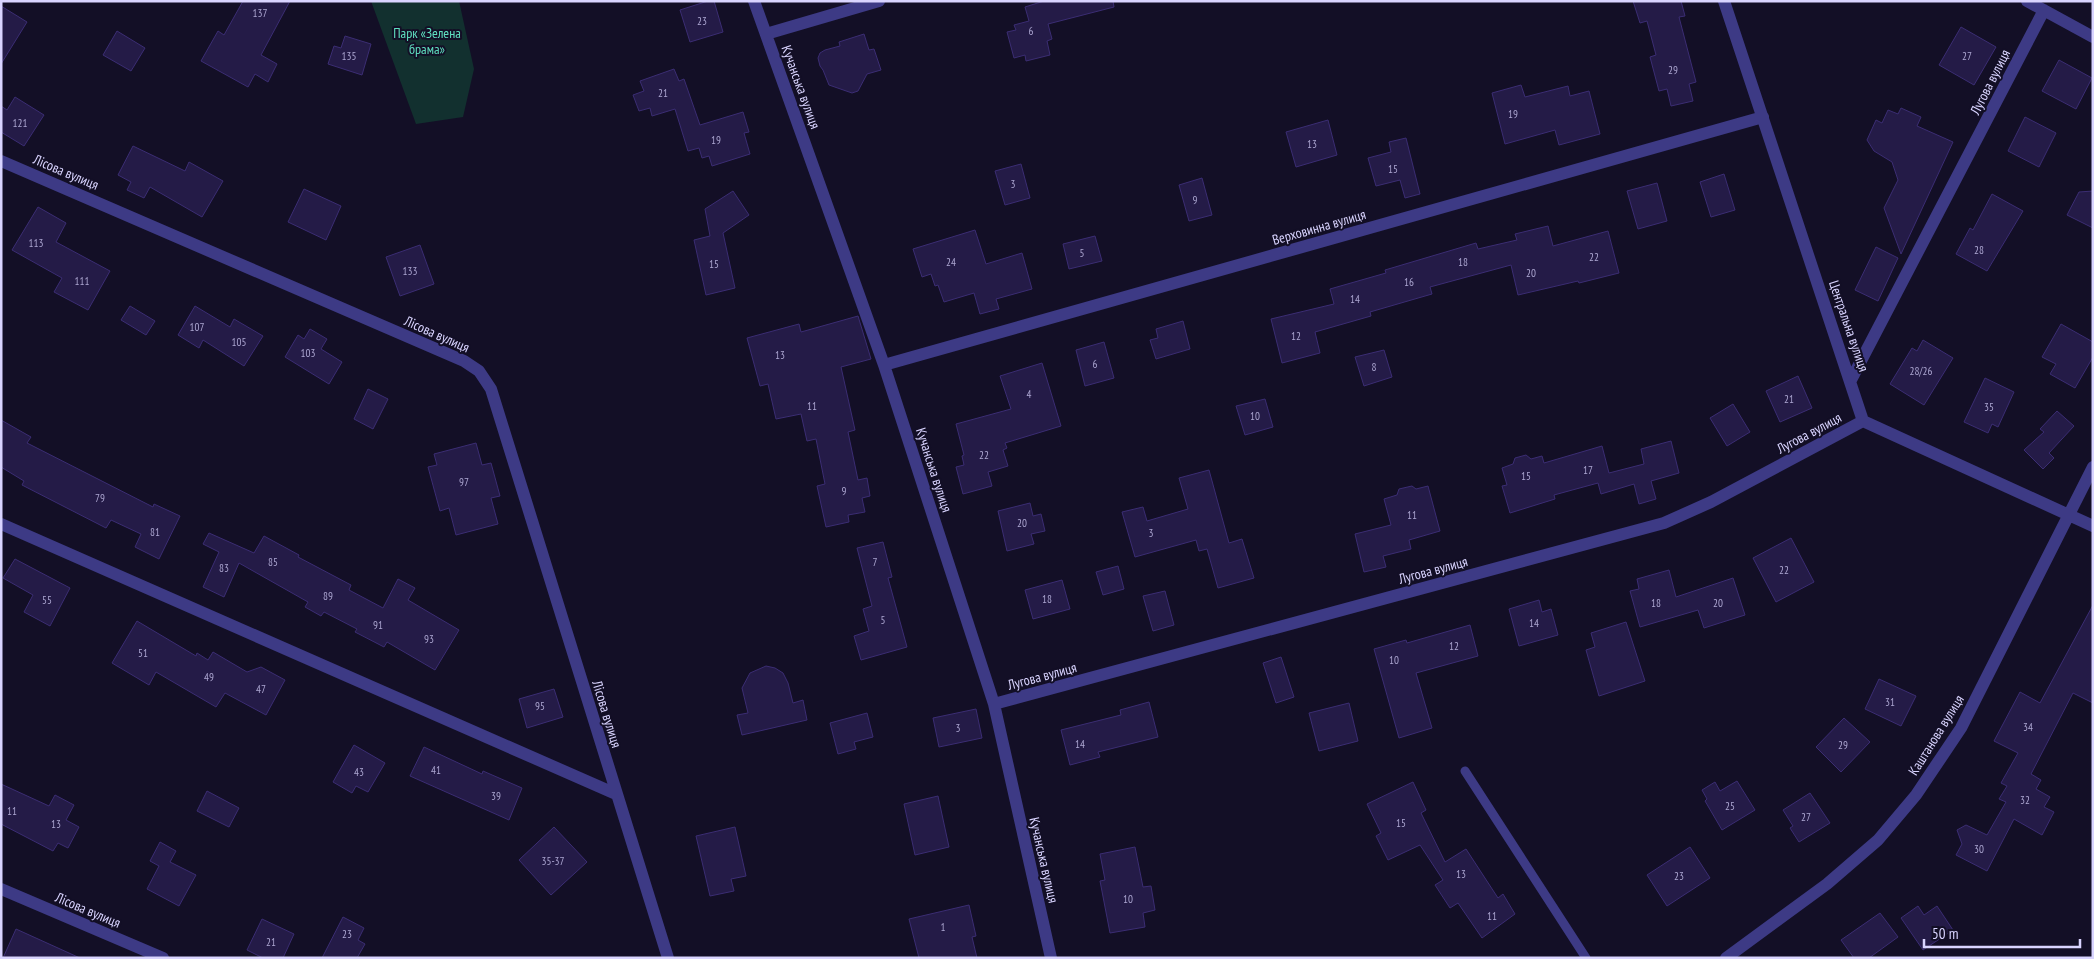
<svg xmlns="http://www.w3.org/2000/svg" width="2094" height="959" font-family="'PT Sans Narrow',sans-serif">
<rect width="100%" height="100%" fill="#130f26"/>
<path fill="#12302f" d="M 371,1 L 459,1 L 474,69 L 463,117 L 416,124 Z"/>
<path fill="#241b47" stroke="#3b2d73" d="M 243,1 L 290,1 L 261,55 L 277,64 L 268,82 L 255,74 L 248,87 L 201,61 L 218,31 L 224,35 Z
M 708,1 L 714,1 L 723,32 L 690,42 L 680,10 Z
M 1044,1 L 1113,1 L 1114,7 L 1048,24 L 1052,39 L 1047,41 L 1050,55 L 1026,61 L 1025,55 L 1014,58 L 1007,32 L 1016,30 L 1014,25 L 1029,21 L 1025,7 Z
M 1633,1 L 1681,1 L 1685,16 L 1679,17 L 1696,82 L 1689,84 L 1693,101 L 1671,106 L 1667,89 L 1659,91 L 1650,57 L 1656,55 L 1647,21 L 1640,23 Z
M 1,6 L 27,22 L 1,64 Z
M 1961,27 L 1996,47 L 1974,85 L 1939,65 Z
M 117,31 L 145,48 L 131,71 L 103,55 Z
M 864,34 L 869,50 L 874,49 L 881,70 L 867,74 L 858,91 L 852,93 L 829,85 L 823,70 L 820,66 L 818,58 L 820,53 L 825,50 L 840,46 L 839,42 Z
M 345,36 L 371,44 L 362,75 L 328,64 L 334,46 L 341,48 Z
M 2059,60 L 2092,78 L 2076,109 L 2042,91 Z
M 674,69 L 679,81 L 684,79 L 700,125 L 743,112 L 749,132 L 744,133 L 750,154 L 712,166 L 709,156 L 702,158 L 699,148 L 688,151 L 675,109 L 652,116 L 650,108 L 639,111 L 633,95 L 644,91 L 640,81 Z
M 1521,85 L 1525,97 L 1568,86 L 1570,96 L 1589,91 L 1600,134 L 1559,145 L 1555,130 L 1505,144 L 1492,93 Z
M 15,97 L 44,115 L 24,146 L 1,132 L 1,106 L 7,110 Z
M 1901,108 L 1921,117 L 1917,126 L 1953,142 L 1901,254 L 1884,208 L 1898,180 L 1892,162 L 1874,151 L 1867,140 L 1876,120 L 1882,123 L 1888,110 L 1898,114 Z
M 2025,117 L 2056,133 L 2039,167 L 2008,151 Z
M 1328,120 L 1337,155 L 1296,167 L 1286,132 Z
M 1406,138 L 1420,194 L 1405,198 L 1400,180 L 1376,186 L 1368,158 L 1391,152 L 1389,142 Z
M 133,146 L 185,171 L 189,162 L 223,181 L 202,217 L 150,187 L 144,198 L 127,190 L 131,182 L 118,175 Z
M 1021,164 L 1030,198 L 1005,205 L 995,171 Z
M 1724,174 L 1735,210 L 1711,217 L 1700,182 Z
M 1202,178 L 1212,215 L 1189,221 L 1179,185 Z
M 1657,183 L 1667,221 L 1638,229 L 1627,191 Z
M 304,189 L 341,206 L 326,240 L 288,222 Z
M 733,191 L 749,215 L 723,233 L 735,288 L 706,295 L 694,240 L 710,236 L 705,209 Z
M 2093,191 L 2093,228 L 2067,215 L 2079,192 Z
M 1992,194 L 2023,211 L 1987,271 L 1956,254 L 1970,228 L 1973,230 Z
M 38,207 L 66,223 L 56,242 L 110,271 L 88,310 L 54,292 L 62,278 L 12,250 Z
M 1548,226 L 1553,246 L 1608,231 L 1619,273 L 1579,283 L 1578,281 L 1518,295 L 1511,265 L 1430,287 L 1432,294 L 1370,312 L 1371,316 L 1315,332 L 1320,353 L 1282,363 L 1271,319 L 1334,304 L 1330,289 L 1386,273 L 1385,270 L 1476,243 L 1478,249 L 1517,240 L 1515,234 Z
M 975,230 L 986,264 L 1022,253 L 1032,289 L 996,299 L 999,309 L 980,314 L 974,293 L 944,302 L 938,285 L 935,286 L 931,274 L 922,277 L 913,249 Z
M 1095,236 L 1102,261 L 1069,269 L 1063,244 Z
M 420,245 L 434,284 L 400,296 L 386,257 Z
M 1876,247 L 1898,258 L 1878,301 L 1855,290 Z
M 130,306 L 155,321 L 146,335 L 121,320 Z
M 195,306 L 230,327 L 234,319 L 263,336 L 244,366 L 203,340 L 199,348 L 178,335 Z
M 858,316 L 871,359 L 841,367 L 855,430 L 848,432 L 858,480 L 867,478 L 870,496 L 862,498 L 865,512 L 848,515 L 849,522 L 826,527 L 817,486 L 825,484 L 816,439 L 807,441 L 801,414 L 776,419 L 768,384 L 760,386 L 747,338 L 799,324 L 801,332 Z
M 1183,321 L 1190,349 L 1156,359 L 1150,340 L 1158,338 L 1156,329 Z
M 2061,324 L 2093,342 L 2093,357 L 2075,388 L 2050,374 L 2056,364 L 2042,357 Z
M 310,329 L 327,339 L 321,349 L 342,362 L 329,384 L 285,357 L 298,335 L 304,339 Z
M 1923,340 L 1953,358 L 1924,405 L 1890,384 L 1912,348 L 1917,351 Z
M 1104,342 L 1114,378 L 1085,386 L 1076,350 Z
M 1384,350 L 1392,377 L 1364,386 L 1355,357 Z
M 1042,363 L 1061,426 L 1005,443 L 1007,448 L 1003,450 L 1008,466 L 988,472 L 992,486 L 963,494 L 956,467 L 964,465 L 962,456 L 964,455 L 956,424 L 1011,409 L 1000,376 Z
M 1798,376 L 1812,408 L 1780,422 L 1766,391 Z
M 1985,378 L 2014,392 L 1998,427 L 1992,424 L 1988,433 L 1964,422 Z
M 368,389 L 388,399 L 373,429 L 354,419 Z
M 1265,399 L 1273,427 L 1245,435 L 1236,406 Z
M 1733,404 L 1750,432 L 1727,446 L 1710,418 Z
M 2057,411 L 2074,426 L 2049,453 L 2054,458 L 2043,469 L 2024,450 L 2044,432 L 2040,429 Z
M 1,420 L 31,437 L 27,443 L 153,507 L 154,504 L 180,516 L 159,559 L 135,547 L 141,534 L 111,520 L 106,528 L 22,485 L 24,481 L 1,467 Z
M 1671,441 L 1679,473 L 1651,481 L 1656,499 L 1639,504 L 1634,484 L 1601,494 L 1598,483 L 1554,495 L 1555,499 L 1510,513 L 1502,486 L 1507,485 L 1502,468 L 1513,464 L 1515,458 L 1526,455 L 1531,459 L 1542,456 L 1544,463 L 1602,446 L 1609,473 L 1644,464 L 1641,449 Z
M 476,443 L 482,465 L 491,463 L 500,496 L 491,498 L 498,524 L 456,535 L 449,508 L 440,511 L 428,467 L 437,465 L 434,454 Z
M 1209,470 L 1229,543 L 1242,539 L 1254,578 L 1218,588 L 1207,549 L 1199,551 L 1196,540 L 1135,557 L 1122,512 L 1143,507 L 1147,521 L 1188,509 L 1179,478 Z
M 1412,486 L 1416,489 L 1428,486 L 1440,531 L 1409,540 L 1411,549 L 1383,556 L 1386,567 L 1364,572 L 1355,534 L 1391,525 L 1384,499 L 1397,495 L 1399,489 Z
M 1030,503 L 1033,516 L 1041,514 L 1045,531 L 1031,534 L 1034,544 L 1007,551 L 998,511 Z
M 209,533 L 254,553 L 264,536 L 299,555 L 298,557 L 351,585 L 349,590 L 383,608 L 398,579 L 415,588 L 408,600 L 459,630 L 435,670 L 387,642 L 384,647 L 355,632 L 357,629 L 324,612 L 321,616 L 305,607 L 308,602 L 239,563 L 224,597 L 203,587 L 219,552 L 203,544 Z
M 1791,538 L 1814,582 L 1776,602 L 1753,558 Z
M 883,542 L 892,577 L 888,578 L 907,647 L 861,660 L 854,636 L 869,631 L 863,609 L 872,606 L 857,548 Z
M 15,559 L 70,588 L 50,626 L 24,612 L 33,595 L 3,578 Z
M 1118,566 L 1124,589 L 1103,595 L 1096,572 Z
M 1669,570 L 1676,597 L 1733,578 L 1745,615 L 1704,628 L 1698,610 L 1640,627 L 1630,591 L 1639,589 L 1637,579 Z
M 1062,580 L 1070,609 L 1033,619 L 1025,590 Z
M 1165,591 L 1174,625 L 1153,631 L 1143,596 Z
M 1539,600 L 1542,612 L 1551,609 L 1558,635 L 1519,646 L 1509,609 Z
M 2093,605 L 2093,703 L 2073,693 L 2031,774 L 2041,780 L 2036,789 L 2050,797 L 2044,807 L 2054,812 L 2042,835 L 2014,819 L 1987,871 L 1956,855 L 1962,844 L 1957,830 L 1966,825 L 1987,835 L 2006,802 L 1999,799 L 2007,786 L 2001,783 L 2018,753 L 1994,741 L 2020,692 L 2040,703 Z
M 137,621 L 196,656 L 197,653 L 208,660 L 213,652 L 247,672 L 261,667 L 285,680 L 266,715 L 225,693 L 216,707 L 156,672 L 149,685 L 112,663 Z
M 1626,622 L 1645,681 L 1599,696 L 1586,650 L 1595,647 L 1591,633 Z
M 1470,625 L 1478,656 L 1416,673 L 1432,728 L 1399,738 L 1374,649 L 1406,640 L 1407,643 Z
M 1281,657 L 1294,697 L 1276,703 L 1263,663 Z
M 766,666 L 775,668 L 783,673 L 788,683 L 793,703 L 803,700 L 807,720 L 742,735 L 737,715 L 748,713 L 742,688 L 750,673 Z
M 1879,679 L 1916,696 L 1901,726 L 1865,709 Z
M 554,689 L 563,717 L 527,728 L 519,699 Z
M 1149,702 L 1158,737 L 1098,752 L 1100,757 L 1070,765 L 1061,730 L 1121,715 L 1120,710 Z
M 1349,703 L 1358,741 L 1319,751 L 1309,713 Z
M 976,709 L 982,738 L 939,747 L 933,718 Z
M 867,713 L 873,737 L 854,742 L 856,749 L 838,754 L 830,723 Z
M 1844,718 L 1870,742 L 1841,772 L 1816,747 Z
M 354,745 L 385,763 L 368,792 L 356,786 L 352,793 L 333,782 Z
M 424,747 L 482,774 L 483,771 L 522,788 L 509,820 L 410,776 Z
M 1737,781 L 1755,810 L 1722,830 L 1705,801 L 1707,799 L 1702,790 L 1715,782 L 1720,791 Z
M 1413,782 L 1426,810 L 1421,813 L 1445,862 L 1466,849 L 1498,898 L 1503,894 L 1515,914 L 1482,938 L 1458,903 L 1450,908 L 1435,885 L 1443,880 L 1420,845 L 1388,860 L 1376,836 L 1381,833 L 1367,804 Z
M 1,784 L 49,806 L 55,795 L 74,805 L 66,820 L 79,827 L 68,848 L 58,843 L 53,851 L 1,824 Z
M 207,791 L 239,808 L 229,827 L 197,811 Z
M 1810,793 L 1830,823 L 1799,842 L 1790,828 L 1793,826 L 1783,810 Z
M 938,796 L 949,847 L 915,855 L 904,804 Z
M 554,827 L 587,862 L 551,895 L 519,860 Z
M 735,827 L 746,876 L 731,879 L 734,891 L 710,896 L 696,836 Z
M 160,842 L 176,851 L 170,862 L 196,875 L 179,906 L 147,889 L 159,866 L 150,861 Z
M 1135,847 L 1143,887 L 1151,886 L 1155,910 L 1143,913 L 1145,927 L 1110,933 L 1100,881 L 1105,880 L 1100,854 Z
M 1690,847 L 1710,878 L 1667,906 L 1647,875 Z
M 969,905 L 976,936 L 972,937 L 977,958 L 919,958 L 909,919 Z
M 1918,906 L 1924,915 L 1937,906 L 1953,930 L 1923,950 L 1901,918 Z
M 1880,913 L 1898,937 L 1869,958 L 1854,958 L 1841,940 Z
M 343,917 L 364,928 L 358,940 L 365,944 L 357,958 L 322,958 Z
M 262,919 L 294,934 L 283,958 L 263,958 L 247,950 Z
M 16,929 L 80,958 L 3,958 Z"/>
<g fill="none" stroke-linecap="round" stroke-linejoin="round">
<path stroke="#3d3a85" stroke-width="9" d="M 1465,771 L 1586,958"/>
<path stroke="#3d3a85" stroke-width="12" d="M 754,1 L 884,365 L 994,704 L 1051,958
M 1724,1 L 1863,421 L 2093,526
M 2027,1 L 2093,37
M 766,34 L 879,1
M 1,161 L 464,361 L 479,371 L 491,389 L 668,958
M 884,365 L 1763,117
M 1851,380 L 2044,10
M 1,524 L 616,794
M 994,704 L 1664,523 L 1711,502 L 1863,421
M 1,889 L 163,958
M 1726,958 L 1827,884 L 1878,840 L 1916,795 L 1961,728 L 2093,467"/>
</g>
<g text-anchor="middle" stroke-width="4" stroke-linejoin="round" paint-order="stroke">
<g font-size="11" fill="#aca6d1">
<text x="260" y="17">137</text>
<text x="702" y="25">23</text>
<text x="1031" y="35">6</text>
<text x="349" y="60">135</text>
<text x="1967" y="60">27</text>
<text x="1673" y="74">29</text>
<text x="663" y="97">21</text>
<text x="1513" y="118">19</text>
<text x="20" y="127">121</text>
<text x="716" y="144">19</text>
<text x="1312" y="148">13</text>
<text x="1393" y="173">15</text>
<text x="1013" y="188">3</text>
<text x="1195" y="204">9</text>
<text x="36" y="247">113</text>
<text x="1979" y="254">28</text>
<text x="1082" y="257">5</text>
<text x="1594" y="261">22</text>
<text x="951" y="266">24</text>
<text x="1463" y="266">18</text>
<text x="714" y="268">15</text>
<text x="410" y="275">133</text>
<text x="1531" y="277">20</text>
<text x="82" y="285">111</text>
<text x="1409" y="286">16</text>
<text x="1355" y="303">14</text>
<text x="197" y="331">107</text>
<text x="1296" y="340">12</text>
<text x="239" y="346">105</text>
<text x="308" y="357">103</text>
<text x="780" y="359">13</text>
<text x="1095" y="368">6</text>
<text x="1374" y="371">8</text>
<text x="1921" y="375">28/26</text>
<text x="1029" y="398">4</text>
<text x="1789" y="403">21</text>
<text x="812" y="410">11</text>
<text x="1989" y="411">35</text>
<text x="1255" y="420">10</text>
<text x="984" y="459">22</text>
<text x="1588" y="474">17</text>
<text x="1526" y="480">15</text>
<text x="464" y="486">97</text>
<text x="844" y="495">9</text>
<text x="100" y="502">79</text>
<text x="1412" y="519">11</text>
<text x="1022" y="527">20</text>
<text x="155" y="536">81</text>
<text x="1151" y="537">3</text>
<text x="273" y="566">85</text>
<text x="875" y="566">7</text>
<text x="224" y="572">83</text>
<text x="1784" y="574">22</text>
<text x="328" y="600">89</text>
<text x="1047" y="603">18</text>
<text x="47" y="604">55</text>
<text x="1656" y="607">18</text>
<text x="1718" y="607">20</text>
<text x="883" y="624">5</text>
<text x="1534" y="627">14</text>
<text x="378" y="629">91</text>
<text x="429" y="643">93</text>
<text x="1454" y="650">12</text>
<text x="143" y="657">51</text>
<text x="1394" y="664">10</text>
<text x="209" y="681">49</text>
<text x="261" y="693">47</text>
<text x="1890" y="706">31</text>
<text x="540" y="710">95</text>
<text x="2028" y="731">34</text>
<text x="958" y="732">3</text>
<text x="1080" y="748">14</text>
<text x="1843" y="749">29</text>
<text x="436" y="774">41</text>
<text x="359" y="776">43</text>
<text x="496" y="800">39</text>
<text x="2025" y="804">32</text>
<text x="1730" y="810">25</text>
<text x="12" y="815">11</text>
<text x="1806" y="821">27</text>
<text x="1401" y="827">15</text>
<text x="56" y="828">13</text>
<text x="1979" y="853">30</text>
<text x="553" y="865">35-37</text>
<text x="1461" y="878">13</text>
<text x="1679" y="880">23</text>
<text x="1128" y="903">10</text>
<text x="1492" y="920">11</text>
<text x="943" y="931">1</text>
<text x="347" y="938">23</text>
<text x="271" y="946">21</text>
</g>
<g font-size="14" fill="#5fe0c0" stroke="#130f26">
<text x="427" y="38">Парк «Зелена<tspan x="427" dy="16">брама»</tspan></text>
</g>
<g font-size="14" fill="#d9d4ff" stroke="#130f26">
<text transform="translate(1990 82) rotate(-63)" y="5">Лугова вулиця</text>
<text transform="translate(801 87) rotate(70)" y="5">Кучанська вулиця</text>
<text transform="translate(66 172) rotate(23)" y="5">Лісова вулиця</text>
<text transform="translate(1319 227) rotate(-16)" y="5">Верховинна вулиця</text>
<text transform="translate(1849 326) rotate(71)" y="5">Центральна вулиця</text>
<text transform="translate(437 334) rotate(24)" y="5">Лісова вулиця</text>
<text transform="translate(1809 433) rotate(-28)" y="5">Лугова вулиця</text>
<text transform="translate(934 470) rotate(72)" y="5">Кучанська вулиця</text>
<text transform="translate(1433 570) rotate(-15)" y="5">Лугова вулиця</text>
<text transform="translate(1042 676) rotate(-15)" y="5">Лугова вулиця</text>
<text transform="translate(607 714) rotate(73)" y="5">Лісова вулиця</text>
<text transform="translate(1936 735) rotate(-58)" y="5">Каштанова вулиця</text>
<text transform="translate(1044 860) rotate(77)" y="5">Кучанська вулиця</text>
<text transform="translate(88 910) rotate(23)" y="5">Лісова вулиця</text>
</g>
</g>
<rect width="2094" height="959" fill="none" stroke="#d9d4ff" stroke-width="5"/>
<path d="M1924 939v8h156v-8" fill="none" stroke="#d9d4ff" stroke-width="2.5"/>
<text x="1932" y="939" font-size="15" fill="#d9d4ff" stroke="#130f26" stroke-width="4" paint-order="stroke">50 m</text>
</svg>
